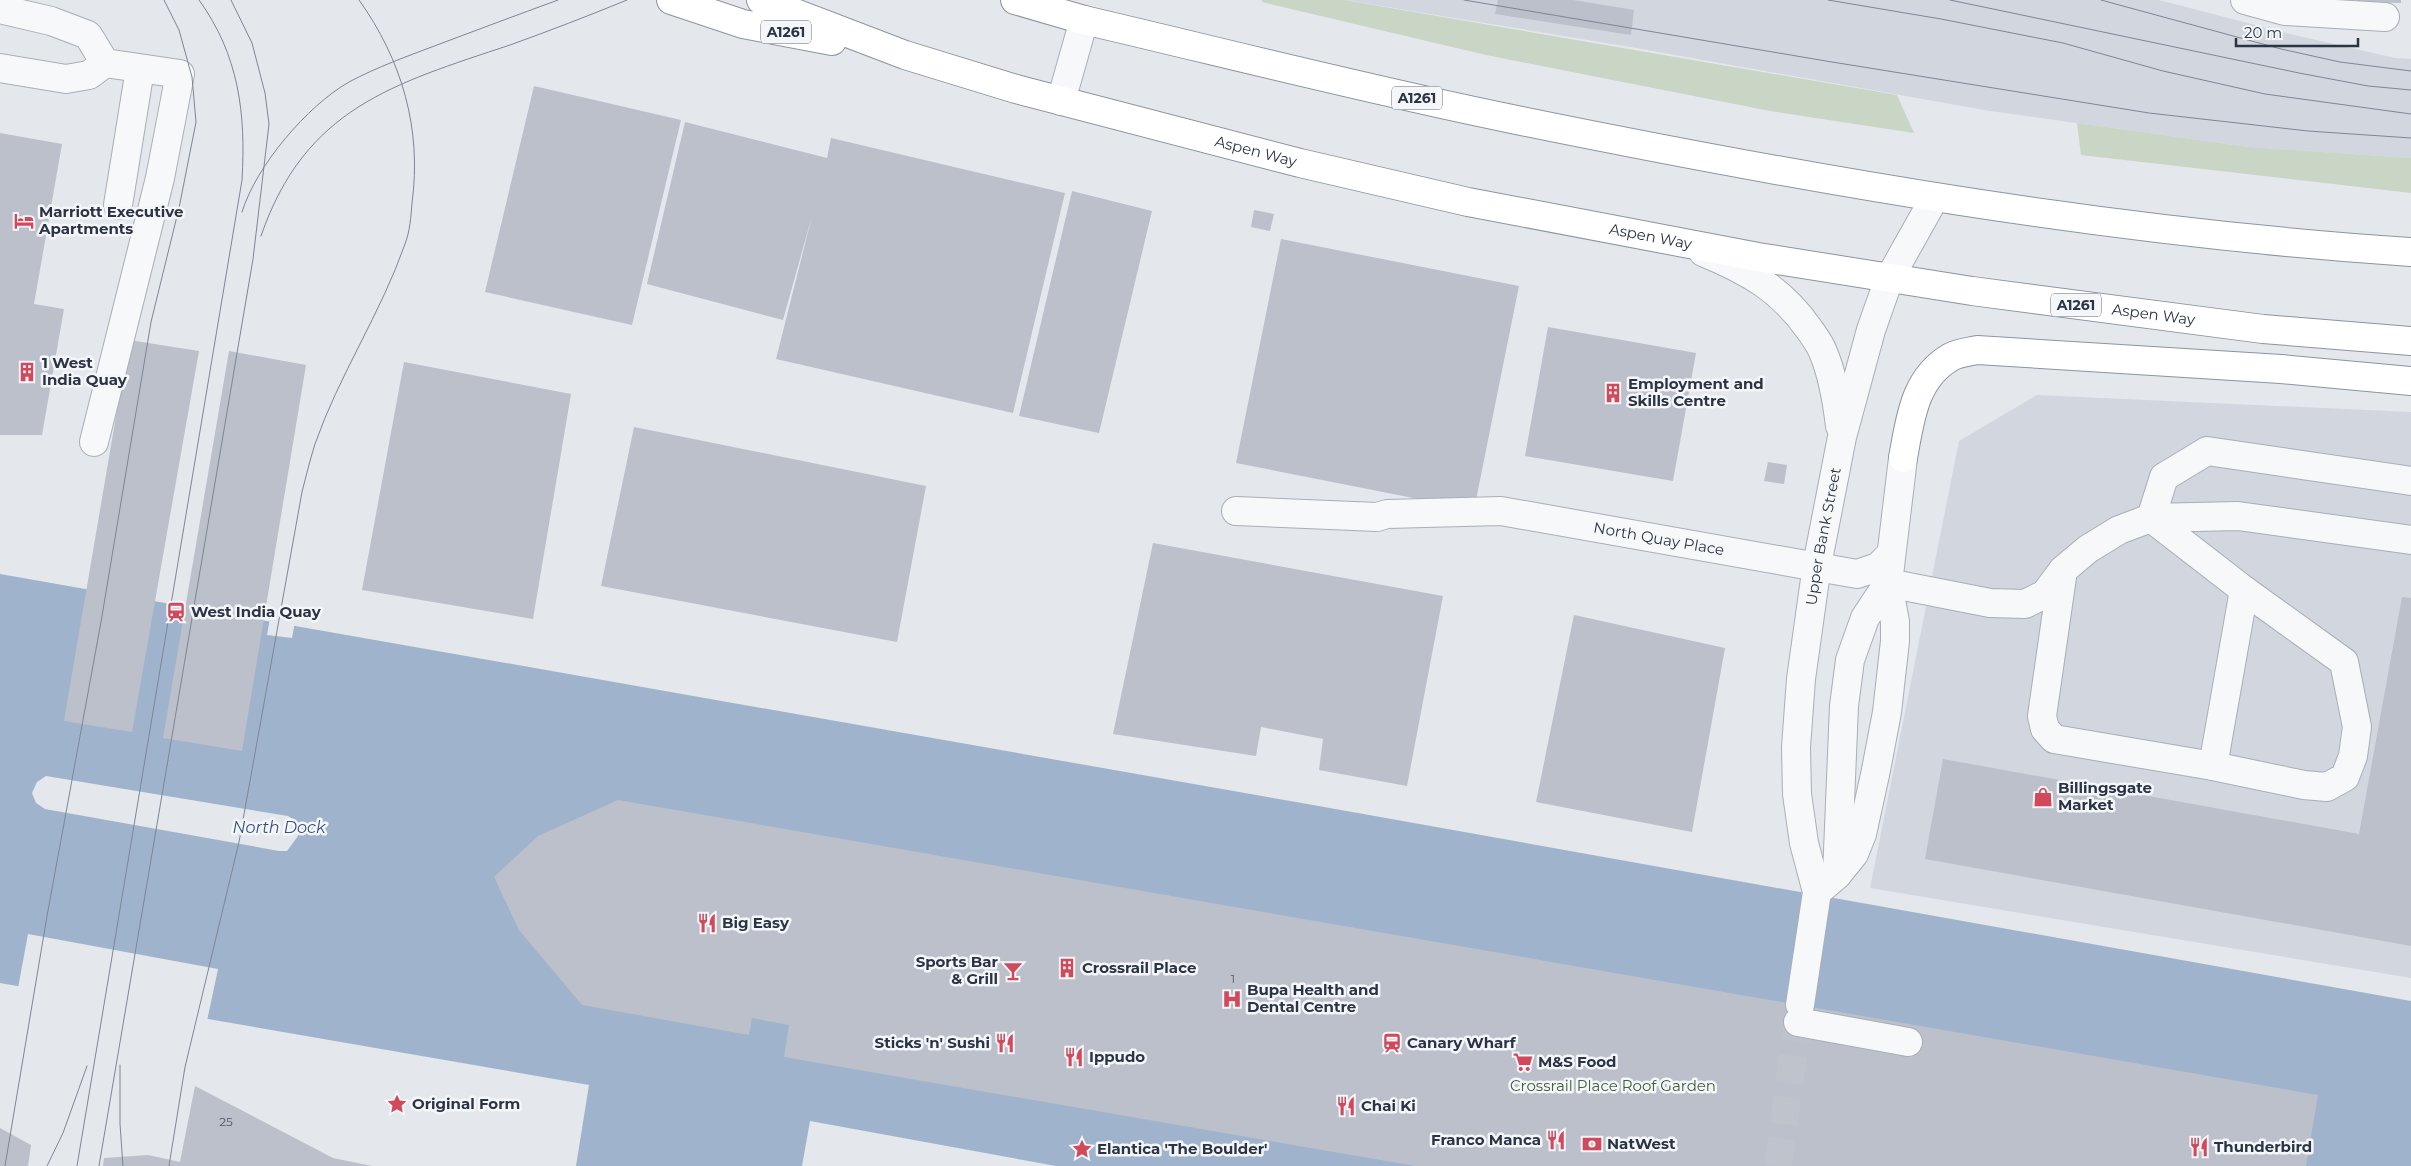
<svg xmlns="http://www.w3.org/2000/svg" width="2411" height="1166" font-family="Montserrat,sans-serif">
<rect width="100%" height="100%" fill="#e4e7ec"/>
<path fill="#d2d6de" d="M 1345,0 L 2159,0 L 2290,34 L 2395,58 L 2411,59 L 2411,158 L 2249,147 L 1990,111 L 1636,48 Z
M 2037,395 L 2411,412 L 2411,978 L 1870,888 L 1959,441 Z"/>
<path fill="#c9d6c5" d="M 1262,0 L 1344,0 L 1897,95 L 1914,133 L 1770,111 L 1486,55 L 1262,2 Z
M 2077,123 L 2249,147 L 2411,158 L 2411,193 L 2081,155 Z"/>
<path fill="#9fb4cc" d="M 0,574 L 1296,802 L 2411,1001 L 2411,1166 L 1056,1166 L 810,1121 L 802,1166 L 576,1166 L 589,1085 L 0,983 Z"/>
<path fill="#e4e7ec" d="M 270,618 L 295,622 L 292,638 L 267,635 Z
M 46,776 L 288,816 L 296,821 L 298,836 L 287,851 L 279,851 L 45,809 L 36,803 L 32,793 L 37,782 Z
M 28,934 L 218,969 L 207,1021 L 18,988 Z"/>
<path fill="#bbc0ca" d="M 1498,0 L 1573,0 L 1634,10 L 1631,35 L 1495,14 Z
M 2357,0 L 2401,0 L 2401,3 L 2357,2 Z
M 534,86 L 681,120 L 632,325 L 485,292 Z
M 685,122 L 827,158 L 831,138 L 1065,193 L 1013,413 L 776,359 L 812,216 L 783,320 L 647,284 Z
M 0,133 L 62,144 L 34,304 L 64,309 L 42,435 L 0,435 Z
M 1072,191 L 1152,211 L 1099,433 L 1019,416 Z
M 1254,210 L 1274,214 L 1270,231 L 1251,227 Z
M 1281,239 L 1519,286 L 1474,510 L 1236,463 Z
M 1548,327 L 1696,353 L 1673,481 L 1525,456 Z
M 129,340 L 199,351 L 132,732 L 64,721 Z
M 229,351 L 306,365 L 242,751 L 163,738 Z
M 404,362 L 571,394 L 533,619 L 362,590 Z
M 634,427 L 926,486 L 897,642 L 601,586 Z
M 1768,462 L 1787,465 L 1784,484 L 1764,481 Z
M 1153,543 L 1443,596 L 1407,786 L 1319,770 L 1323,739 L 1261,727 L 1256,756 L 1113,734 Z
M 2402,597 L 2411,598 L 2411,946 L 1925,859 L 1943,759 L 2359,834 Z
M 1574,615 L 1725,648 L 1692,832 L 1536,802 Z
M 618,800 L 2318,1095 L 2306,1166 L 1415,1166 L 784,1057 L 789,1025 L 752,1018 L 749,1035 L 582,1005 L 519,930 L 494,877 L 538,836 Z
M 195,1086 L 333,1158 L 372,1166 L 103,1166 L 104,1158 L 148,1155 L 180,1162 Z
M 0,1128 L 31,1145 L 28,1166 L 0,1166 Z"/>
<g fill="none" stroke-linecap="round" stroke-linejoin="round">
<path stroke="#bfc3cb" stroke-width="28" stroke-dasharray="28 14" stroke-linecap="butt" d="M 1778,1166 L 1800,1005"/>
<defs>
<g id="minor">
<path d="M 2245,0 L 2285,11 L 2385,17"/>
<path d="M 0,9 L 51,21 L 88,35 L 105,63 L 180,74 L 160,178 L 94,442"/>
<path d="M 0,68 L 66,79 L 89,75 L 105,63"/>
<path d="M 1061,101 L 1084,20"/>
<path d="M 118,205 L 140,69"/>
<path d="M 1703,252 C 1747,270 1781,289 1809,329 C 1814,336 1820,344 1823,352 C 1833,375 1837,401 1840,426"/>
<path id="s1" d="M 1236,511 L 1377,517 L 1387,514 L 1501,511 L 1857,574 L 1878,567 L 1891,554"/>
<path d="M 2063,570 L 2042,716 L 2045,729 L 2054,739 L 2213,766 L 2304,785 L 2327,787 L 2345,777 L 2353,756 L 2357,727 L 2344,662 L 2244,590 L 2151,518 L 2164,477 L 2207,451 L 2411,481"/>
<path d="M 1888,583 L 1990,603 L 2025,604 L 2045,594 L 2063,570 L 2088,549 L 2119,530 L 2151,518 L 2238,516 L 2411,540"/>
<path d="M 2213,766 L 2244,590"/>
<path d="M 1837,875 L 1844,706 L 1850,660 L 1865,618 L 1888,583"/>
<path d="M 1817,892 L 1837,875 L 1854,854 L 1862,834 L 1876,770 L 1887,712 L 1895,641 L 1895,622 L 1888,583 L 1903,458"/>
<path id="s2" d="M 1800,1005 L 1817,892 L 1804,843 L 1797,794 L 1796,747 L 1801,679 L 1817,565 L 1842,437 L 1871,330 L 1889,279 L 1935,197"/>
<path d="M 1798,1022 L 1908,1042"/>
</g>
<g id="highway">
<path d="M 671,0 L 743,24 L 832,41"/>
<path id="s3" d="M 761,0 L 905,55 L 1016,89 L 1300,163 L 1468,202 L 1758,257 L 1972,291 L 2263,329 L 2411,341"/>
<path d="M 1015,0 L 1084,20 C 1225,53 1365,89 1507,118 C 1805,179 2107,232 2411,252"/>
<path d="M 1903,458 C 1910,420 1914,378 1951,357 C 1958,353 1969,352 1977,350 L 2281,369 L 2411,381"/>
</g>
</defs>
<use href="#minor" stroke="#a9aeb7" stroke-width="30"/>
<use href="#highway" stroke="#8b94a3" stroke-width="30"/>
<use href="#minor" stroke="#f7f8fa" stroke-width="28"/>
<use href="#highway" stroke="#fff" stroke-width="28"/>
<path stroke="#7d8696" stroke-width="1" d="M 1464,0 L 1832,62 L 2149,113 L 2308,131 L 2411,138
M 1828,0 L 1941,19 L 2063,43 L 2163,71 L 2265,94 L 2411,114
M 1950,0 L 2299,73 L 2368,86 L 2411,90
M 2101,0 L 2281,49 L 2340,62 L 2411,71
M 242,212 C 256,166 307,106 349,82 C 377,67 408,56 437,45 C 477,30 517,15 558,0
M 261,236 C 305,108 393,84 510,45 C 549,31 588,16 627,0
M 120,1065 L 120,1124 L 123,1166
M 5,1166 L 47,916 L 101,622 L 151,322 L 179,208 L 196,122 L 192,77 L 179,30 L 164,0
M 47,1166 L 63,1133 L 87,1066
M 77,1166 L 242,180 C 246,114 239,55 199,0
M 99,1166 L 253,259 L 269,124 L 265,93 L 252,43 L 231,0
M 169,1166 L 185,1067 L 239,842 L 302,492 C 306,476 310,460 315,444 C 339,375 381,313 405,244 C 410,231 411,216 412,203 C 422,129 402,60 359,0"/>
</g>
<defs>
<symbol id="hotel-bare" viewBox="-9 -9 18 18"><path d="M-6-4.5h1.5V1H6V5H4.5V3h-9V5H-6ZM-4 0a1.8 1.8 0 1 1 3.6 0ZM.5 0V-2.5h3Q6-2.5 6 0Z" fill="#d1495b" stroke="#f4f6f9" stroke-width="2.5" paint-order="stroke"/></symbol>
<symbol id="building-bare" viewBox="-9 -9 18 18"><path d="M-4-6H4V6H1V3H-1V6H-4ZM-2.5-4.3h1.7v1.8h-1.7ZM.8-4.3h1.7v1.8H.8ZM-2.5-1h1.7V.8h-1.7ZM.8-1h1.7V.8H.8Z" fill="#d1495b" stroke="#f4f6f9" stroke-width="2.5" paint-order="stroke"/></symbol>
<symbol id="station-bare" viewBox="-9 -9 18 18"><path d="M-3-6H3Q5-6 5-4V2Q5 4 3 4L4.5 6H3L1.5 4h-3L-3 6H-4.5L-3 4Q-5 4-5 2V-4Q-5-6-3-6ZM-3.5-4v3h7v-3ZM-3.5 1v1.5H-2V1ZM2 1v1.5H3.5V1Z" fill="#d1495b" stroke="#f4f6f9" stroke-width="2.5" paint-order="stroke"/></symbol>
<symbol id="shop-bare" viewBox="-9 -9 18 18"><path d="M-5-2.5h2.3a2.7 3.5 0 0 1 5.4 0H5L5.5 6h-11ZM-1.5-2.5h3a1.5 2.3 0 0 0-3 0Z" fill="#d1495b" stroke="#f4f6f9" stroke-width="2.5" paint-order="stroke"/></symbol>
<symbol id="restaurant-bare" viewBox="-9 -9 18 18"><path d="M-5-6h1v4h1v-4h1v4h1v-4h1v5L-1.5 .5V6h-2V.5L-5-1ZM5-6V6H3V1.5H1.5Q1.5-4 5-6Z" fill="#d1495b" stroke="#f4f6f9" stroke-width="2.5" paint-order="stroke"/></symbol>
<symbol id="bar-bare" viewBox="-9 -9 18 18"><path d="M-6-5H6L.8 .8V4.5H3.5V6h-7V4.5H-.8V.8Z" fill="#d1495b" stroke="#f4f6f9" stroke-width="2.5" paint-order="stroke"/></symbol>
<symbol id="hospital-bare" viewBox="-9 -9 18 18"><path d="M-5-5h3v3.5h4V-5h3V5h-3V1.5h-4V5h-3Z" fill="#d1495b" stroke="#f4f6f9" stroke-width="2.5" paint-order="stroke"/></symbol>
<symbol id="supermarket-bare" viewBox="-9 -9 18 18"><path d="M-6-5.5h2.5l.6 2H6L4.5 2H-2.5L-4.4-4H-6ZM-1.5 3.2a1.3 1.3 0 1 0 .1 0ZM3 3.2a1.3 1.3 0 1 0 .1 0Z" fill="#d1495b" stroke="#f4f6f9" stroke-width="2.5" paint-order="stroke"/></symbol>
<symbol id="sight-bare" viewBox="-9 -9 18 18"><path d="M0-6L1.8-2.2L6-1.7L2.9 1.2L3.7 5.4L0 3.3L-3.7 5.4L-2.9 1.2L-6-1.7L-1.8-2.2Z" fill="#d1495b" stroke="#f4f6f9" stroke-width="2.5" paint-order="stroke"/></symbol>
<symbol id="bank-bare" viewBox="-9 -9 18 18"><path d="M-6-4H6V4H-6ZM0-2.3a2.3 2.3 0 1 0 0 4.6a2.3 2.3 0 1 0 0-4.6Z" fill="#d1495b" stroke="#f4f6f9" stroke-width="2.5" paint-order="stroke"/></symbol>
</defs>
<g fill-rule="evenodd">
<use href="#hotel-bare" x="10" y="207" width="28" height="28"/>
<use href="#building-bare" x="13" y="358" width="28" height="28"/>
<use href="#building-bare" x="1599" y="379" width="28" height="28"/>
<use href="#station-bare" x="162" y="598" width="28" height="28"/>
<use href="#shop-bare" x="2029" y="783" width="28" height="28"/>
<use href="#restaurant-bare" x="693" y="909" width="28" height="28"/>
<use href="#building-bare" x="1053" y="954" width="28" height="28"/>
<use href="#bar-bare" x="999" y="957" width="28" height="28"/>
<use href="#hospital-bare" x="1218" y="985" width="28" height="28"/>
<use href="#restaurant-bare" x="991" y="1029" width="28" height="28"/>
<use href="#station-bare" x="1378" y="1029" width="28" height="28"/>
<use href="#restaurant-bare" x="1060" y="1043" width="28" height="28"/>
<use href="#supermarket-bare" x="1509" y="1048" width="28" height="28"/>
<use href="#sight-bare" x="383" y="1090" width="28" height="28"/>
<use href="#restaurant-bare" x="1332" y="1092" width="28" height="28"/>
<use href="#restaurant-bare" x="1542" y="1126" width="28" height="28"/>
<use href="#bank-bare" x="1578" y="1130" width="28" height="28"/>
<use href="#restaurant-bare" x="2185" y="1133" width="28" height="28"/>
<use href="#sight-bare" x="1068" y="1135" width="28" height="28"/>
</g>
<g text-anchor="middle" stroke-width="5" stroke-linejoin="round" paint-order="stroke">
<g font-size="12" fill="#4f5766">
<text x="1233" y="983">1</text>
<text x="226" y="1126">25</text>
</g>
<g fill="#f4f6f9" stroke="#676e7b" stroke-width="1">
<rect x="761" y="20.5" width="50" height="23" rx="4"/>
<rect x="1392" y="86.5" width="50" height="23" rx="4"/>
<rect x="2051" y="293.5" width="50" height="23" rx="4"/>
</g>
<g font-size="14" font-weight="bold" fill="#2b3445">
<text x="786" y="37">A1261</text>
<text x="1417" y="103">A1261</text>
<text x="2076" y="310">A1261</text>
</g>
<g font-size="15" fill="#2b3445" stroke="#f4f6f9">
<text dy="5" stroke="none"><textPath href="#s3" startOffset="518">Aspen Way</textPath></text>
<text dy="5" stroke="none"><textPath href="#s3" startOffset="922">Aspen Way</textPath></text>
<text dy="5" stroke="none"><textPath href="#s3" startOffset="1431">Aspen Way</textPath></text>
<text dy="5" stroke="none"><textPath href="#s2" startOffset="474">Upper Bank Street</textPath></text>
<text dy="5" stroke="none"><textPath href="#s1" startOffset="426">North Quay Place</textPath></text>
</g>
<g font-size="15" font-weight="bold" fill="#2b3445" stroke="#f4f6f9" text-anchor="start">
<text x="39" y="217">Marriott Executive<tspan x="39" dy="17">Apartments</tspan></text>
<text x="42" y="368">1 West<tspan x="42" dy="17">India Quay</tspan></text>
<text x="1628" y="389">Employment and<tspan x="1628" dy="17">Skills Centre</tspan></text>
<text x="191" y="617">West India Quay</text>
<text x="2058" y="793">Billingsgate<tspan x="2058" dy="17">Market</tspan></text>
<text x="722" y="928">Big Easy</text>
<text x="998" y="967" text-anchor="end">Sports Bar<tspan x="998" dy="17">&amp; Grill</tspan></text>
<text x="1082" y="973">Crossrail Place</text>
<text x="1247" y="995">Bupa Health and<tspan x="1247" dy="17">Dental Centre</tspan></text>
<text x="990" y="1048" text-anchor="end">Sticks 'n' Sushi</text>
<text x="1407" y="1048">Canary Wharf</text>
<text x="1089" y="1062">Ippudo</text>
<text x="1538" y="1067">M&amp;S Food</text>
<text x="412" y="1109">Original Form</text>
<text x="1361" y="1111">Chai Ki</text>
<text x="1541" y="1145" text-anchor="end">Franco Manca</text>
<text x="1607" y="1149">NatWest</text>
<text x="2214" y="1152">Thunderbird</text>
<text x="1097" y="1154">Elantica 'The Boulder'</text>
</g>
<g font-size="15" fill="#3f6138" stroke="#f4f6f9">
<text x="1613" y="1091">Crossrail Place Roof Garden</text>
</g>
<g font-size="16" font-style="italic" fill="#34527a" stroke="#f4f6f9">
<text x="279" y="833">North Dock</text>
</g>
</g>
<path d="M2236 38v8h122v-8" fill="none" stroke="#2b3445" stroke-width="2.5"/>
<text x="2244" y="38" font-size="15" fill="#2b3445" stroke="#f4f6f9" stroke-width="4" paint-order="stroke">20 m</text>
</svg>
